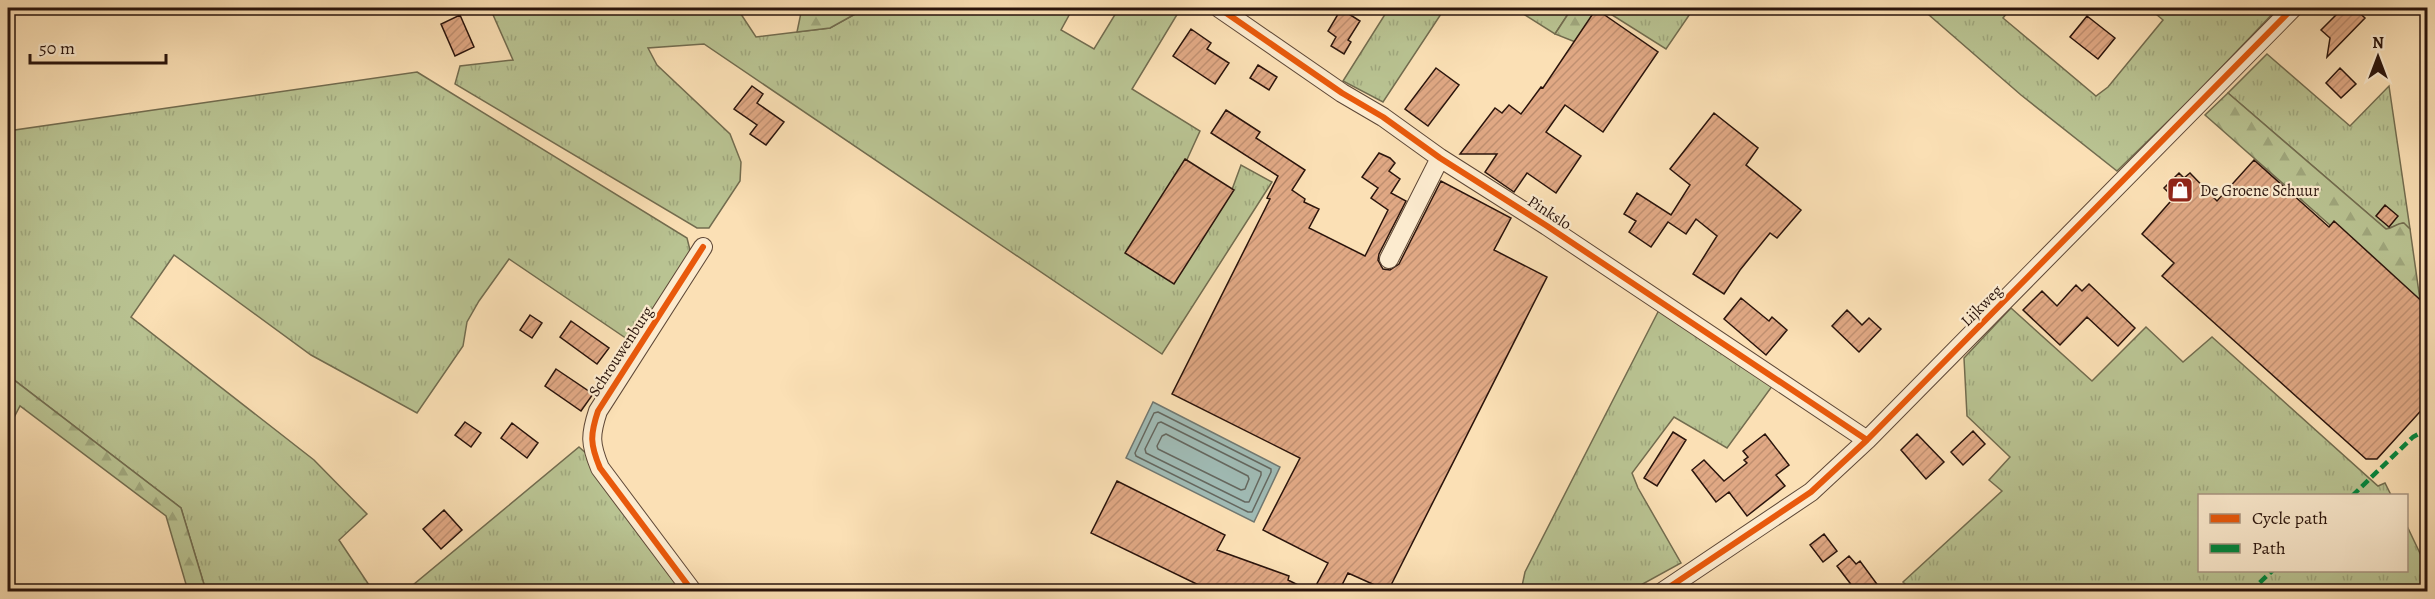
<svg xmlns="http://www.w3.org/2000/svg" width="2435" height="599" font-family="Alegreya,serif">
<defs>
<pattern id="grass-tufts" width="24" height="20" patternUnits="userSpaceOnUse" patternTransform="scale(1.5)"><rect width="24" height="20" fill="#b9c392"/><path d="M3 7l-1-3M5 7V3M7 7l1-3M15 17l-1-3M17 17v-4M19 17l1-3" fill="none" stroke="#9fa77d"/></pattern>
<pattern id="forest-firs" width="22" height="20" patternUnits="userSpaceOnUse" patternTransform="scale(1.5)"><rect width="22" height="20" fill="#b9c392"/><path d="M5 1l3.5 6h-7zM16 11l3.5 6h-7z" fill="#9fa77d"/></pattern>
<pattern id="building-hatch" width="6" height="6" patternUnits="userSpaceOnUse" patternTransform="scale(1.5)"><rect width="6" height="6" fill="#e0a884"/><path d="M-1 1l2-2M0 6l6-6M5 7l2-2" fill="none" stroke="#c09071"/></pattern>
</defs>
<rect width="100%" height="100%" fill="#fbe0b5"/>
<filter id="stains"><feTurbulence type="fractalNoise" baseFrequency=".00333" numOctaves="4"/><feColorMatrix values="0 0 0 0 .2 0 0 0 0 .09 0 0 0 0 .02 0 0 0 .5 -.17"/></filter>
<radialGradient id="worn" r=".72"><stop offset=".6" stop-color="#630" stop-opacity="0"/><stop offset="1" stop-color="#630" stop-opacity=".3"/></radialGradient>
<path fill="url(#grass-tufts)" stroke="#726c4f" stroke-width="1.5" d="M 490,8 L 737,8 L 756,37 L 830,28 L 866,8 L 1073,8 L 1061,30 L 1094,49 L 1119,8 L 1181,8 L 1132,89 L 1200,131 L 1185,164 L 1230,195 L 1241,165 L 1272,182 L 1162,354 L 704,44 L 648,48 L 657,65 L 730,134 L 741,162 L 740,181 L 709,228 L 697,228 L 455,84 L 460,66 L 513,60 Z
M 1389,8 L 1445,8 L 1383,102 L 1343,81 Z
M 1514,8 L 1572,8 L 1555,34 Z
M 1601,8 L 1694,8 L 1666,49 Z
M 1921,8 L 2011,8 L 2003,18 L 2096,96 L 2108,87 L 2163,20 L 2149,8 L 2278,8 L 2197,93 L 2117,171 L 2021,95 Z
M 2267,54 L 2350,126 L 2389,86 L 2410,229 L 2403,223 L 2386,229 L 2228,93 Z
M 417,72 L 687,238 L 691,254 L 633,343 L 509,259 L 479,301 L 467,322 L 463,346 L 417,413 L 311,355 L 174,255 L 131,317 L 314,460 L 367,514 L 339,540 L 373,591 L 206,591 L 181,508 L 8,375 L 8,131 Z
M 1660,308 L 1773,385 L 1727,448 L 1674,417 L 1632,473 L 1638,488 L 1681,563 L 1630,591 L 1526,591 L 1522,586 L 1525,572 Z
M 2011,308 L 2092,381 L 2146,327 L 2183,362 L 2212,337 L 2378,486 L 2385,483 L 2391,495 L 2200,496 L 2200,570 L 2406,570 L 2407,526 L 2427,568 L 2427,591 L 1912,591 L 1903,582 L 2002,491 L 1989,480 L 2010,457 L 1967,416 L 1964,358 Z
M 579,447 L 588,455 L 689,591 L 417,592 L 413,585 Z"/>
<path fill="url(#forest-firs)" stroke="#726c4f" stroke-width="1.5" d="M 802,8 L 866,8 L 830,28 L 797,32 Z
M 1572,8 L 1601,8 L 1578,43 L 1555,34 Z
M 2228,93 L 2386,229 C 2393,229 2396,223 2404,223 L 2410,229 L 2420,300 L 2331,226 L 2205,115 Z
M 10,377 L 181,508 L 206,591 L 188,591 L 166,516 L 20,406 L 8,429 L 8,382 Z"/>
<path fill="#a0bbb5" stroke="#717871" stroke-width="1.5" d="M 1153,402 L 1280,467 L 1254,522 L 1126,458 Z"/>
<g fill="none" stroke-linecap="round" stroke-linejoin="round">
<path stroke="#656860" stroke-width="1.5" d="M 1158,412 L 1271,469 L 1271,472 L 1252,512 L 1248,512 L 1136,456 L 1135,453 L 1154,413 Z
M 1161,422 L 1261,472 L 1261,475 L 1249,502 L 1245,502 L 1146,453 L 1145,449 L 1158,423 Z
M 1166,434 L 1248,476 L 1249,479 L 1245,489 L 1241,490 L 1158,449 L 1157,446 L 1162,436 Z"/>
</g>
<path fill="url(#building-hatch)" stroke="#2a140c" stroke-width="1.5" d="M 2343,8 L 2354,8 L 2365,18 L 2327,57 L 2330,38 L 2321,30 Z
M 1341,9 L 1360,21 L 1348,40 L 1351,42 L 1344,54 L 1331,46 L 1336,37 L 1328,31 Z
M 1596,9 L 1658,52 L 1603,132 L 1565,105 L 1546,132 L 1581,156 L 1556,193 L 1527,173 L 1514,192 L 1485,172 L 1497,154 L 1460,154 L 1495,108 L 1502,113 L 1509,105 L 1521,114 L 1541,87 L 1543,88 Z
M 460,15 L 474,47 L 455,56 L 441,24 Z
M 2087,16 L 2115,38 L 2098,59 L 2070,37 Z
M 1191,29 L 1211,43 L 1207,49 L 1229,63 L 1215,84 L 1173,56 Z
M 1258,65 L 1277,77 L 1269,90 L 1250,78 Z
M 1436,68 L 1459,85 L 1428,126 L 1405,109 Z
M 2340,68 L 2356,84 L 2341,98 L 2326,83 Z
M 752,86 L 763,94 L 757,103 L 784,122 L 766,145 L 750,134 L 757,125 L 734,109 Z
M 1226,110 L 1260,132 L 1256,138 L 1305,170 L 1292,190 L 1305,199 L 1304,202 L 1319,209 L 1309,228 L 1365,256 L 1388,210 L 1371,198 L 1378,188 L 1362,177 L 1379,153 L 1390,158 L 1395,163 L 1389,171 L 1400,179 L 1391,193 L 1406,201 L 1379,254 L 1378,260 L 1383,269 L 1390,270 L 1399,264 L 1441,181 L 1511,218 L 1494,250 L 1547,277 L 1388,591 L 1348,573 L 1339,591 L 1313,591 L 1328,563 L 1263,530 L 1300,458 L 1172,394 L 1270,199 L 1267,198 L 1278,176 L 1211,133 Z
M 1714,113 L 1758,148 L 1746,165 L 1801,210 L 1777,238 L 1770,233 L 1740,270 L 1724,294 L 1693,274 L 1717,236 L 1696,219 L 1686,234 L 1668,222 L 1651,247 L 1629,232 L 1636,221 L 1624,214 L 1637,193 L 1671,215 L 1690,185 L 1670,169 Z
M 1185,159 L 1234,190 L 1174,284 L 1125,253 Z
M 2254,160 L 2329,227 L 2334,221 L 2427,306 L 2427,404 L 2377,459 L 2366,459 L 2162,276 L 2174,263 L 2142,234 L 2170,202 L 2173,197 L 2164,188 L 2179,173 L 2184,178 L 2190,173 L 2217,201 Z
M 2385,205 L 2398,216 L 2389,227 L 2376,216 Z
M 2089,284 L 2135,328 L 2118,346 L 2087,317 L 2060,345 L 2023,310 L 2042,291 L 2057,306 L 2076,285 L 2082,291 Z
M 1741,298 L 1769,321 L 1772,317 L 1787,330 L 1766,355 L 1724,319 Z
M 1847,310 L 1862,325 L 1869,318 L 1881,329 L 1859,352 L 1832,326 Z
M 530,315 L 542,323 L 532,338 L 520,330 Z
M 571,321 L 609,348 L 597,364 L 560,337 Z
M 556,369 L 593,394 L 581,411 L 545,386 Z
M 465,422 L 481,433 L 471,447 L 455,435 Z
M 512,423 L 538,443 L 527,458 L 501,438 Z
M 1973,431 L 1985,444 L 1963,465 L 1951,452 Z
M 1673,432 L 1686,440 L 1657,486 L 1644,478 Z
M 1765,434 L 1789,465 L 1776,475 L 1785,486 L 1747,516 L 1729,492 L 1716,502 L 1692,470 L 1704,460 L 1724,481 L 1747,463 L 1744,460 L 1748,457 L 1743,451 Z
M 1917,434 L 1944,462 L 1926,479 L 1901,450 Z
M 1117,481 L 1225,535 L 1217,550 L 1289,576 L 1288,580 L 1310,591 L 1211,591 L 1091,533 Z
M 444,510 L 462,530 L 441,549 L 423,529 Z
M 1824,534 L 1837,551 L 1823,562 L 1810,545 Z
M 1849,556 L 1856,564 L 1860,561 L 1882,591 L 1856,591 L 1837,566 Z"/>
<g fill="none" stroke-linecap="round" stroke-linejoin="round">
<defs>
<path id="minor" d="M 1219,8 L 1342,93 L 1383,117 L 1440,158 L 1547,226 L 1867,440
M 1389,259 L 1440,158
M 693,592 L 600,468 C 590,444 590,435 598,411 L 703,247
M 1662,592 L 1811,492 L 1867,440 L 2293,8"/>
</defs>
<use href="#minor" stroke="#5e4736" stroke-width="20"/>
<use href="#minor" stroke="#fcebcf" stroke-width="18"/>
<path stroke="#00873e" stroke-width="4.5" stroke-dasharray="9 4.5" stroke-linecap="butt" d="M 2352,496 L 2413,437 L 2428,429
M 2250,592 L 2273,570"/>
<defs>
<path id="cycleway" d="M 1219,8 L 1342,93 L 1383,117 L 1440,158 L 1547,226 L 1867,440
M 693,592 L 600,468 C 590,444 590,435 598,411 L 703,247
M 1662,592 L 1811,492 L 1867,440 L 2293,8"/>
</defs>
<use href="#cycleway" stroke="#fcebcf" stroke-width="10"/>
<use href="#cycleway" stroke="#e8590c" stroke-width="6"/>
</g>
<defs>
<symbol id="shop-square" viewBox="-11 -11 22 22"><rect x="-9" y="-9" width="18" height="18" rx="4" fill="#8f2418" stroke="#fcebcf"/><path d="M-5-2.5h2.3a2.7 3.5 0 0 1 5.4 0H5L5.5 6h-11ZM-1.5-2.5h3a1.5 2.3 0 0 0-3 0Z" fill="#fff"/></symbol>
</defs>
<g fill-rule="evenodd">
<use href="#shop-square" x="2165" y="175" width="30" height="30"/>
</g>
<g text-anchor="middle" stroke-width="4.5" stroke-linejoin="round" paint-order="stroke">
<g font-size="16" fill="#2a140c" stroke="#fcebcf" text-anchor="start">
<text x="2200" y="196">De Groene Schuur</text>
</g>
<g font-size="16" fill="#2a140c" stroke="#fcebcf">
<text transform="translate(1550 212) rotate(33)" y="6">Pinkslo</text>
<text transform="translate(1981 305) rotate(-45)" y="6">Lijkweg</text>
<text transform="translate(620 351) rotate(-57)" y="6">Schrouwenburg</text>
</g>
</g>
<rect width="2435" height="599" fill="none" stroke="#fbe0b5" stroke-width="30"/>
<rect x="9" y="9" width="2417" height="581" fill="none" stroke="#2a140c" stroke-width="3"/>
<rect x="15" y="15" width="2405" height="569" fill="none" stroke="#2a140c" stroke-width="1.5"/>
<rect x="2198" y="494" width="210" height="78" fill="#fcebcf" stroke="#a89581" stroke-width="1.5"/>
<rect x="2210" y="514" width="30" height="9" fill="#e8590c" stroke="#a89581" stroke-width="1.5"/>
<text x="2252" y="524" font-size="18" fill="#2a140c">Cycle path</text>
<rect x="2210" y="544" width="30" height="9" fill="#00873e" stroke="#a89581" stroke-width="1.5"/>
<text x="2252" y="554" font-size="18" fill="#2a140c">Path</text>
<g transform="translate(2378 57)" stroke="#fcebcf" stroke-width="4.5" paint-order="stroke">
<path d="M0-4.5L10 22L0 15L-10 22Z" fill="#2a140c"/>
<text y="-9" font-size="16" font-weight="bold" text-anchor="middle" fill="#2a140c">N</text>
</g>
<path d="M30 54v9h136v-9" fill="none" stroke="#2a140c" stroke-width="3"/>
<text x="39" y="54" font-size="18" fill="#2a140c" stroke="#fcebcf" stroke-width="4.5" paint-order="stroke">50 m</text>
<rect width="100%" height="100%" filter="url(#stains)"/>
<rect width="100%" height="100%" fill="url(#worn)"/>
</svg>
